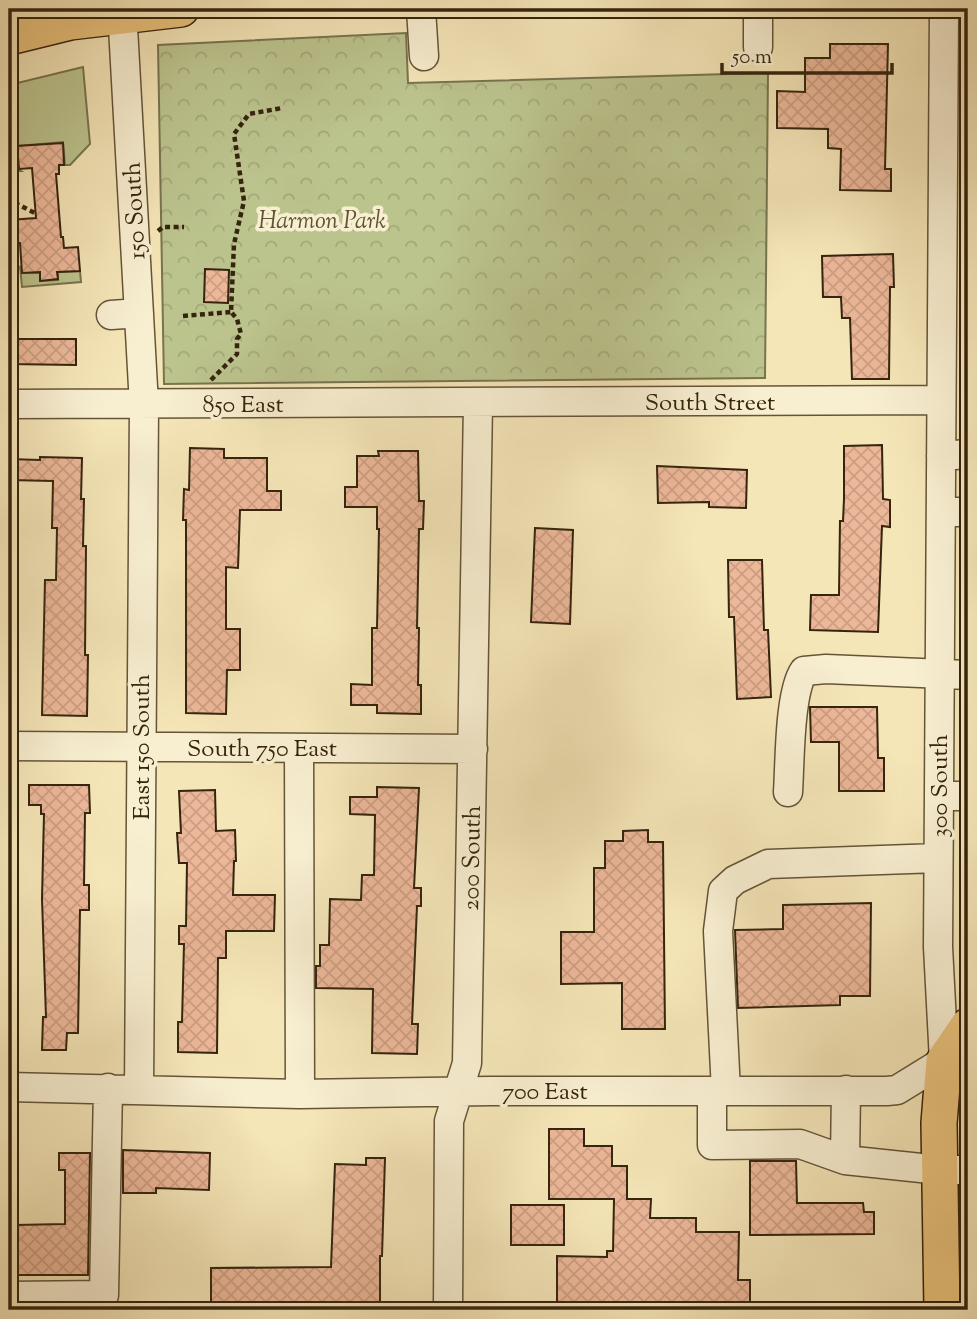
<svg xmlns="http://www.w3.org/2000/svg" width="977" height="1319" font-family="'Sorts Mill Goudy',serif">
<defs>
<pattern id="forest-crowns" width="20" height="18" patternUnits="userSpaceOnUse" patternTransform="scale(1.75)"><rect width="20" height="18" fill="#bcc48e"/><path d="M2 6a3 3 0 1 1 6 0M12 15a3 3 0 1 1 6 0" fill="none" stroke="#a2a879"/></pattern>
<pattern id="building-cross-hatch" width="8" height="8" patternUnits="userSpaceOnUse" patternTransform="scale(1.75)"><rect width="8" height="8" fill="#edb899"/><path d="M0 0l8 8M0 8l8-8" fill="none" stroke="#cc9e83"/></pattern>
</defs>
<rect width="100%" height="100%" fill="#f5e6b8"/>
<filter id="stains"><feTurbulence type="fractalNoise" baseFrequency=".00286" numOctaves="4"/><feColorMatrix values="0 0 0 0 .2 0 0 0 0 .09 0 0 0 0 .02 0 0 0 .5 -.17"/></filter>
<radialGradient id="worn" r=".72"><stop offset=".6" stop-color="#630" stop-opacity="0"/><stop offset="1" stop-color="#630" stop-opacity=".3"/></radialGradient>
<path fill="#bcc48e" stroke="#78744e" stroke-width="2" d="M 83,67 L 90,144 L 70,165 L 65,165 L 63,142 L 18,146 L 18,169 L 21,171 L 13,171 L 9,119 L 9,85 Z
M 20,266 L 23,273 L 40,273 L 41,281 L 58,280 L 58,272 L 80,271 L 81,282 L 22,287 Z"/>
<path fill="url(#forest-crowns)" stroke="#78744e" stroke-width="2" d="M 406,33 L 408,83 L 768,73 L 765,378 L 164,384 L 158,45 Z"/>
<path fill="url(#building-cross-hatch)" stroke="#35240e" stroke-width="2" d="M 830,44 L 888,44 L 885,169 L 891,169 L 891,191 L 840,190 L 841,149 L 828,148 L 828,129 L 777,128 L 777,91 L 805,92 L 805,58 L 830,58 Z
M 63,143 L 64,165 L 59,165 L 59,174 L 56,174 L 61,237 L 63,237 L 64,248 L 78,247 L 80,271 L 57,272 L 58,279 L 40,281 L 40,272 L 22,273 L 20,243 L 9,244 L 9,220 L 36,218 L 32,168 L 19,169 L 17,146 Z
M 893,254 L 894,287 L 890,287 L 889,379 L 852,379 L 850,318 L 842,318 L 841,297 L 823,297 L 822,256 Z
M 205,269 L 229,270 L 228,303 L 204,302 Z
M 9,339 L 76,339 L 76,365 L 9,364 Z
M 882,445 L 883,499 L 890,500 L 890,527 L 882,526 L 878,632 L 810,630 L 811,595 L 839,595 L 840,521 L 843,521 L 844,499 L 844,446 Z
M 190,448 L 224,449 L 224,458 L 267,458 L 267,491 L 281,491 L 281,510 L 240,510 L 238,568 L 226,567 L 226,629 L 240,629 L 240,670 L 227,670 L 226,714 L 186,713 L 186,520 L 183,520 L 184,489 L 189,490 Z
M 378,451 L 418,451 L 419,501 L 424,501 L 423,529 L 419,529 L 417,628 L 419,628 L 418,685 L 421,685 L 421,714 L 377,713 L 377,705 L 351,705 L 351,684 L 372,685 L 372,628 L 377,628 L 379,529 L 377,529 L 377,507 L 345,507 L 345,487 L 357,487 L 357,456 L 379,456 Z
M 40,457 L 82,458 L 81,499 L 84,499 L 83,546 L 86,546 L 85,655 L 88,655 L 87,716 L 42,715 L 45,580 L 56,580 L 57,528 L 52,528 L 53,481 L 9,480 L 9,459 L 40,460 Z
M 657,466 L 747,470 L 746,508 L 709,507 L 709,502 L 658,503 Z
M 535,528 L 573,530 L 570,624 L 531,622 Z
M 728,560 L 762,560 L 764,630 L 768,630 L 771,697 L 737,699 L 734,617 L 729,617 Z
M 810,707 L 877,707 L 878,758 L 884,758 L 884,791 L 839,791 L 839,742 L 811,742 Z
M 29,785 L 89,785 L 90,813 L 85,813 L 84,885 L 89,885 L 89,910 L 80,910 L 78,1033 L 67,1033 L 66,1050 L 42,1050 L 43,1017 L 46,1017 L 42,899 L 44,814 L 41,814 L 41,805 L 29,805 Z
M 377,787 L 419,788 L 414,888 L 421,888 L 421,906 L 417,906 L 412,1024 L 418,1024 L 417,1054 L 372,1053 L 373,989 L 316,988 L 316,966 L 320,966 L 320,945 L 329,945 L 330,899 L 361,900 L 362,875 L 374,875 L 375,815 L 350,814 L 350,797 L 377,797 Z
M 215,790 L 216,831 L 235,830 L 236,861 L 234,861 L 233,895 L 275,895 L 274,931 L 226,931 L 226,958 L 218,958 L 217,1053 L 178,1052 L 178,1022 L 182,1022 L 184,944 L 179,944 L 179,926 L 186,926 L 187,863 L 179,863 L 177,833 L 181,833 L 179,791 Z
M 648,830 L 648,842 L 663,842 L 665,1029 L 622,1029 L 622,983 L 561,984 L 561,932 L 594,932 L 594,868 L 605,868 L 605,841 L 623,841 L 623,831 Z
M 871,903 L 870,996 L 840,996 L 840,1005 L 738,1008 L 735,930 L 783,929 L 783,905 Z
M 549,1129 L 584,1129 L 584,1146 L 612,1146 L 612,1166 L 627,1166 L 627,1199 L 651,1199 L 650,1218 L 696,1218 L 696,1232 L 739,1232 L 738,1280 L 750,1280 L 750,1310 L 557,1310 L 557,1256 L 607,1257 L 607,1251 L 613,1251 L 614,1199 L 549,1199 Z
M 123,1150 L 210,1153 L 209,1190 L 156,1188 L 156,1193 L 123,1193 Z
M 59,1153 L 90,1153 L 88,1275 L 9,1275 L 9,1238 L 16,1238 L 16,1225 L 65,1224 L 65,1170 L 59,1170 Z
M 366,1158 L 385,1158 L 382,1256 L 380,1256 L 380,1307 L 237,1306 L 237,1304 L 211,1304 L 211,1268 L 331,1267 L 335,1164 L 366,1165 Z
M 750,1161 L 796,1161 L 797,1203 L 863,1203 L 864,1212 L 874,1212 L 874,1234 L 750,1235 Z
M 511,1205 L 564,1205 L 564,1245 L 511,1245 Z"/>
<g fill="none" stroke-linecap="round" stroke-linejoin="round">
<defs>
<path id="minor" d="M 122,9 L 144,405 L 139,1089
M 421,9 L 424,56
M 758,47 L 758,9
M 111,315 L 139,313
M 9,404 L 941,400
M 941,456 L 968,454
M 941,512 L 968,512
M 9,746 L 473,749
M 299,748 L 300,1094
M 788,792 C 790,763 789,693 804,671 L 826,669 L 968,675
M 939,796 L 968,796
M 9,1087 L 300,1094 L 490,1091 L 887,1091 L 897,1090 L 944,1061 L 938,947 L 944,9
M 712,1091 L 712,1145 L 800,1144 L 845,1160 L 940,1170 L 968,1170
M 726,1091 L 718,931 L 723,891 L 735,880 L 768,864 L 938,858
M 845,1160 L 846,1090
M 9,1296 L 104,1295 L 108,1088
M 448,1310 L 449,1121 L 467,1063 L 478,403"/>
<path id="major" d="M 9,37 L 70,22 L 181,9
M 942,1310 L 939,1123 L 944,1061 L 968,1026"/>
</defs>
<use href="#minor" stroke="#655438" stroke-width="31"/>
<use href="#major" stroke="#35240e" stroke-width="38"/>
<path stroke="#35240e" stroke-width="4.5" stroke-dasharray="5 3.5" stroke-linecap="butt" d="M 9,153 L 13,202 L 35,213
M 158,231 L 163,227 L 184,227
M 183,316 L 231,312
M 211,380 L 237,354 L 237,339 L 241,334 L 237,319 L 231,312 L 234,244 L 244,201 L 234,134 L 249,114 L 282,108"/>
<use href="#minor" stroke="#f8efd1" stroke-width="28"/>
<use href="#major" stroke="#eac37c" stroke-width="35"/>
</g>
<g text-anchor="middle" stroke-width="7" stroke-linejoin="round" paint-order="stroke">
<g font-size="24" fill="#35240e" stroke="#f8efd1">
<text transform="translate(134 211) rotate(-93)" y="8">150 South</text>
<text x="710" y="410">South Street</text>
<text x="243" y="412">850 East</text>
<text transform="translate(141 747) rotate(-90)" y="8">East 150 South</text>
<text x="262" y="756">South 750 East</text>
<text transform="translate(939 786) rotate(-90)" y="8">300 South</text>
<text transform="translate(471 858) rotate(-89)" y="8">200 South</text>
<text x="545" y="1099">700 East</text>
</g>
<g font-size="24" font-style="italic" fill="#5e5434" stroke="#f8efd1">
<text x="322" y="228">Harmon Park</text>
</g>
</g>
<rect width="977" height="1319" fill="none" stroke="#f5e6b8" stroke-width="35"/>
<rect x="10" y="10" width="956" height="1298" fill="none" stroke="#35240e" stroke-width="3.5"/>
<rect x="18" y="18" width="942" height="1284" fill="none" stroke="#35240e" stroke-width="2"/>
<path d="M722 63v10h170v-10" fill="none" stroke="#35240e" stroke-width="3.5"/>
<text x="732" y="63" font-size="21" fill="#35240e" stroke="#f8efd1" stroke-width="5" paint-order="stroke">50 m</text>
<rect width="100%" height="100%" filter="url(#stains)"/>
<rect width="100%" height="100%" fill="url(#worn)"/>
</svg>
